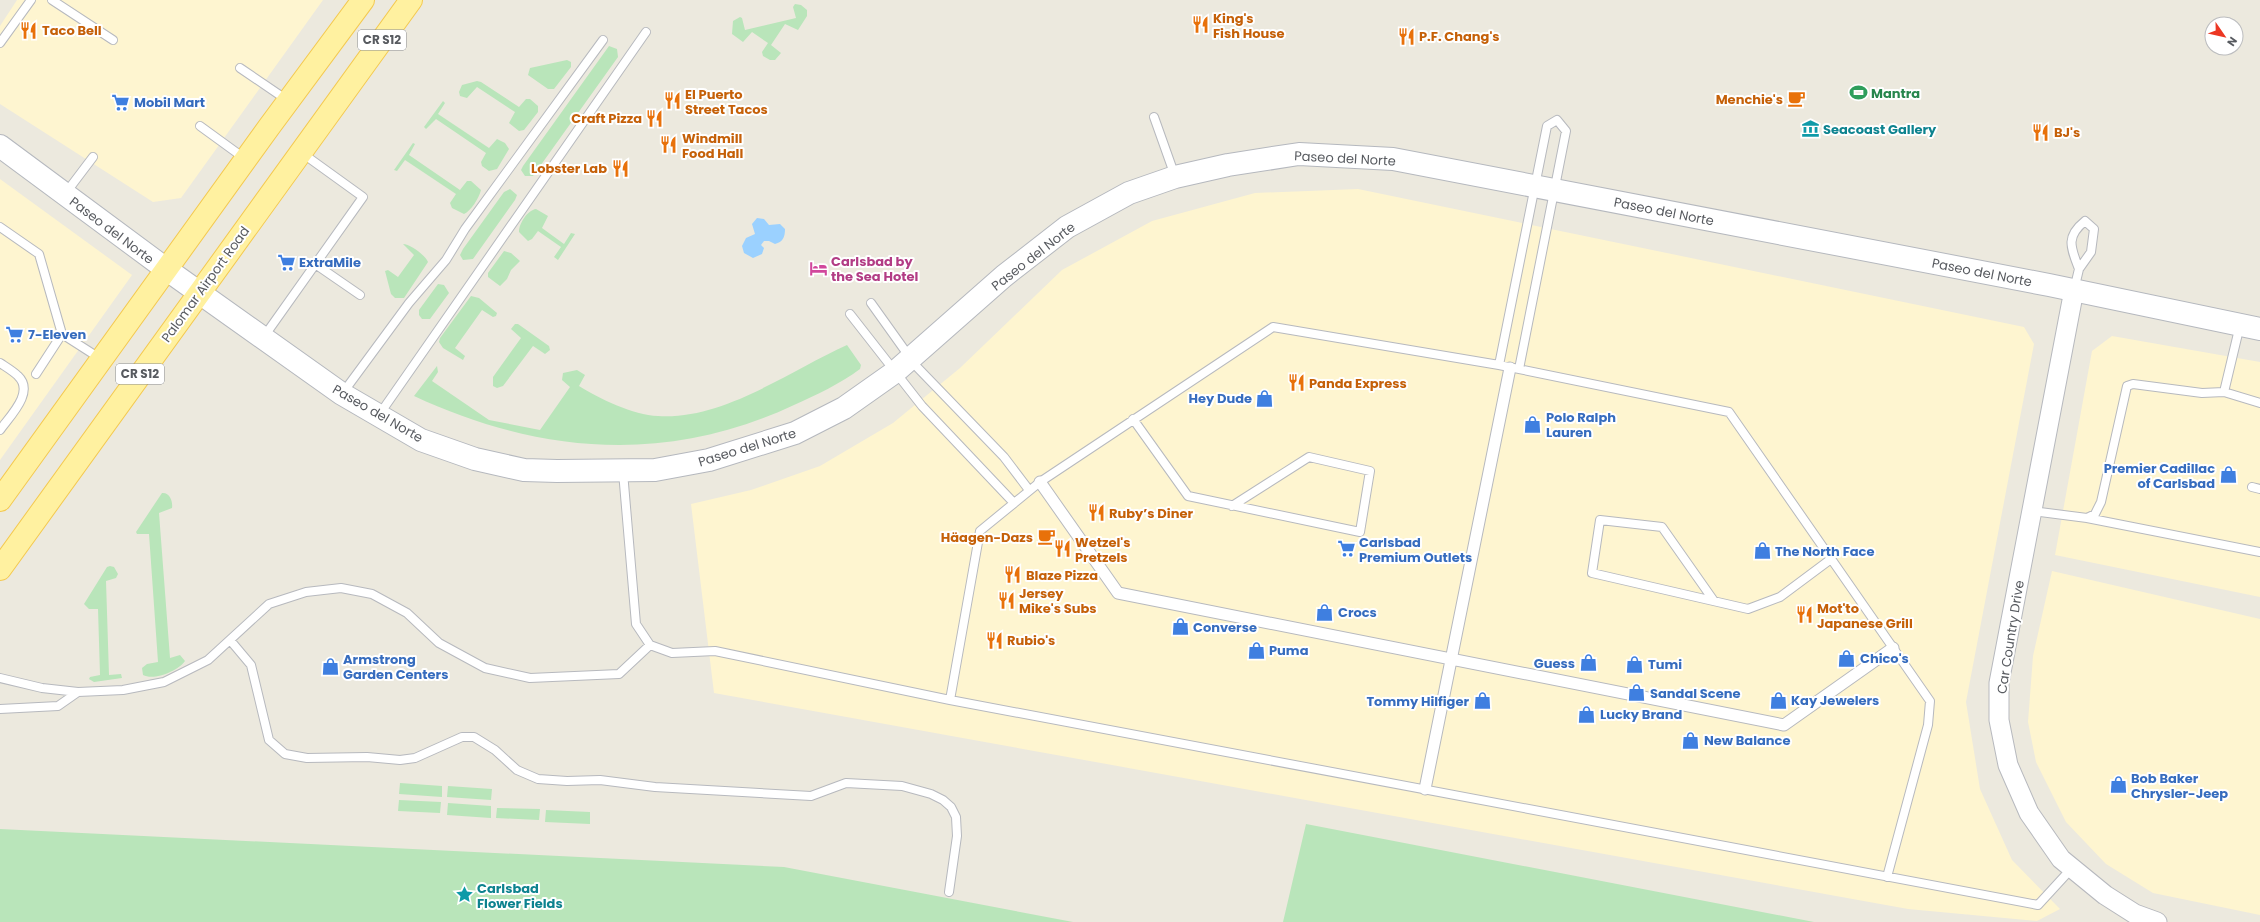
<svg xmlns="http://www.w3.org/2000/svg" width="2260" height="922" font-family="Poppins,sans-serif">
<rect width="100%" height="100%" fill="#ece9de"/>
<path fill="#fef5d0" d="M 17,0 L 323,0 L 181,198 L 153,202 L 0,104 L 0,26 Z
M 0,179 L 132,275 L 0,460 Z
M 1358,189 L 2024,327 L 2034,344 L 1966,702 L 1980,789 L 2012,860 L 2060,909 L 2037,921 L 1908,909 L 714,693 L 691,504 L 751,490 L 820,466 L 893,423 L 960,368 L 1062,270 L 1152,221 L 1255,193 Z
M 2112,336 L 2260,362 L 2260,597 L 2055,555 L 2092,351 Z
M 2052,571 L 2260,619 L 2260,915 L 2153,893 L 2106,864 L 2066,822 L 2036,762 L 2028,722 L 2033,656 Z"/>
<path fill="#b9e5ba" d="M 795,4 L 801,5 L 807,10 L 807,16 L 798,30 L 785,24 L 771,45 L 781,53 L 775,60 L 770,60 L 763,56 L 762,52 L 768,43 L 752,32 L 743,42 L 732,34 L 733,21 L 740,17 L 742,18 L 745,30 L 796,18 L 793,7 Z
M 609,46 L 617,49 L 618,57 L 533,176 L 525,176 L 521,170 L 523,166 Z
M 567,60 L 571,62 L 571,67 L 554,89 L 548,89 L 528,75 L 530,68 Z
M 477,81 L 481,82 L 519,107 L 526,99 L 530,99 L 538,106 L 538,112 L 524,130 L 519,131 L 509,123 L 515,112 L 477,87 L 467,98 L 460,96 L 459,92 L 462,85 Z
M 443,101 L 445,103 L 438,114 L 489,148 L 497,139 L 505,143 L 509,149 L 497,169 L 489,171 L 482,166 L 481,162 L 486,153 L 436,119 L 426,129 L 424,127 Z
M 413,143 L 415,144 L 409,155 L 460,190 L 467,181 L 471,181 L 481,190 C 479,198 471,211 464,214 L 452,208 L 450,203 L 456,194 L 405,160 L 397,171 L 394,170 Z
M 510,189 L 517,195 L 515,200 L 473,259 L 463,260 L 460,255 L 463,249 L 504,192 Z
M 536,209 L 548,216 L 542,228 L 564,244 L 571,233 L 575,234 L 558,260 L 554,257 L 561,247 L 538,231 L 532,239 L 528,241 L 519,232 C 519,223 528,210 536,209 Z
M 403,244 C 410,244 425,255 428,262 L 404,298 L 395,298 L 391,294 L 385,271 L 388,270 L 398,277 L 414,255 Z
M 504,251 L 511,253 L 520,261 L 511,270 L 507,279 L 500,286 L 488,277 L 488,273 Z
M 438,284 L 444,285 L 449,293 L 430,319 L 422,319 L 419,315 L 419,310 Z
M 471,296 L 479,298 L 497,313 L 496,316 L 493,317 L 482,310 L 455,348 L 465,356 L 463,360 L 443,348 L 439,342 L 440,338 Z
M 515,324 L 518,324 L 549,346 L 550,350 L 545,354 L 533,346 L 503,386 L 497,388 L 493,386 L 493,377 L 521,338 L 511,329 Z
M 847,345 L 861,365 L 860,369 C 840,384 816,395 794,405 C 667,465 539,454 414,396 L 437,366 L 438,372 L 432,381 L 489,420 L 540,430 L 570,387 L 562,380 L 563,373 L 577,370 L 585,375 L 579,386 C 600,399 633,415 658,416 C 724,420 789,371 847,345 Z
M 162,493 C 170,492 173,502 172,508 L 159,513 L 170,658 L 180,655 L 185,661 C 178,671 154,681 143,675 L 142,668 L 147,664 L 158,662 L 149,534 L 137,534 L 136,532 Z
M 110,566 L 114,567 L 118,574 L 116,578 L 106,581 L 109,675 L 121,674 L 122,678 L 94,682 L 89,679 L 90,677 L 100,675 L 98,609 L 89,609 L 84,604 L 107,567 Z
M 400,783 L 442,786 L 442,797 L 399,794 Z
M 448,786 L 492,789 L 491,800 L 447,797 Z
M 399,800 L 441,802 L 440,813 L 398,811 Z
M 448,803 L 491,806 L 491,818 L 447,815 Z
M 497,808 L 540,809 L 539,820 L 496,818 Z
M 546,810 L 590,812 L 590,824 L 545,822 Z
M 1306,824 L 1814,922 L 1283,922 Z
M 0,829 L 784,867 L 1073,922 L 0,922 Z"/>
<path fill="#9bd1ff" d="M 757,218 L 764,219 L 769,225 L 780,224 L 785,229 C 785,237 783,242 775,244 L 769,241 L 764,241 L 761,245 L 764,248 L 762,254 L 753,258 L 744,253 L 742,246 L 746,238 L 755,234 L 752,224 Z"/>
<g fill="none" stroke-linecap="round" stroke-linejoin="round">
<defs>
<path id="service" d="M 52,0 L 113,40
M 0,43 L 31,0
M 240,68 L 287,100
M 1154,117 L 1175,176
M 200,126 L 244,158
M 65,194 L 93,157
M 0,227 L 39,254 L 62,334 L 101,359
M 315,264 L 360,295
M 2074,290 L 2079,269 L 2091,252 L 2094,229 L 2085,221 C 2065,237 2071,248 2079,269
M 871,303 L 916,366 L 1004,457 L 1029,490
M 850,314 L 922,406 L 1013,502
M 263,338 L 363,197 L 302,153
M 0,363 C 6,367 13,371 18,376 C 35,392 10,416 0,430
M 1499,365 L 1547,126 L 1557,120 L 1566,131 L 1519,369
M 36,374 L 62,334
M 2224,392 L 2260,403
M 342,394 L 409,303 L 446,260 L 465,229 L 603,40
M 379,415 L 646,32
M 1133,419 L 1188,496 L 1360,532 L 1370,471 L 1309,457 L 1232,506
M 623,472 L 636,624 L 650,645 L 672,653 L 715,651 L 950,700 L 2038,905 L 2072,868
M 2252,487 L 2260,489
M 2032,511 L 2087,518 L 2095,514 L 2101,502 L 2127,386 L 2133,384 L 2202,393 L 2224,392 L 2240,325
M 2087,518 L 2260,552
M 1714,601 L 1662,527 L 1600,520 L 1592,573 L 1748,609 L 1780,597 L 1831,559
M 230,640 L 251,665 L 269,740 L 285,754 L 307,758 L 367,757 L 400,760 L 415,758 L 462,737 L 474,737 L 495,750 L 517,770 L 538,779 L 567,781 L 600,780 L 655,787 L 811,796 L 846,783 L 902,786 L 931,794 L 943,800 L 951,807 L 956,817 L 957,836 L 949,892
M 0,678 L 42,688 L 78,692
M 950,700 L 980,531 L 1040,482 L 1273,327 L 1499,365 L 1729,412 L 1930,701 L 1928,725 L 1887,877
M 0,709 L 58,706 L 78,692 L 123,690 L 164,682 L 208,660 L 269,604 L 306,592 L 341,588 L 372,594 L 407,613 L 439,643 L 485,668 L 530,678 L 619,674 L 650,645"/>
<path id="pedestrian" d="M 1040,482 L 1118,593 L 1784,725 L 1893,648
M 1425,789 L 1510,368"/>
<path id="tertiary" d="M 2074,290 L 1999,683 L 1999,720 L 2008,765 L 2029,813 L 2061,859 L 2105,895 L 2135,914 L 2157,922"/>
<path id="secondary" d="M 0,146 L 166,269 L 342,394 L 421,440 L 475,459 L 524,470 L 557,471 L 655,470 L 709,460 L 795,433 L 844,408 L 895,372 L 1004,276 L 1067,227 L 1129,193 L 1175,177 L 1228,165 L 1299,154 L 1393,159 L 2049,285 L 2260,329"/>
<path id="primary" d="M 0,500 L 269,127 L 363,0
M 0,569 L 411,0"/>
</defs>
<use href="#service" stroke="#b7b9be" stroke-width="10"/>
<use href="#pedestrian" stroke="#b7b9be" stroke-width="13"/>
<use href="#tertiary" stroke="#b7b9be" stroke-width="21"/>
<use href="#secondary" stroke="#b5b8be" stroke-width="24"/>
<use href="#primary" stroke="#f4c94f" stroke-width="24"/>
<use href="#service" stroke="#fff" stroke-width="8"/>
<use href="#pedestrian" stroke="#fff" stroke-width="11"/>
<use href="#tertiary" stroke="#fff" stroke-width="19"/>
<use href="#secondary" stroke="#fff" stroke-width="22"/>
<use href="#primary" stroke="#fff1a0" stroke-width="22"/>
</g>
<defs>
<symbol id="restaurant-bare" viewBox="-9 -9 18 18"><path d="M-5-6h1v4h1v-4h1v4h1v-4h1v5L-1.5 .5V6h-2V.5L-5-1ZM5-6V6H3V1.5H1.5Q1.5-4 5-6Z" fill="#e8710a" stroke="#fff" stroke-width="2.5" paint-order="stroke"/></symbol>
<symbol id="stadium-bare" viewBox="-9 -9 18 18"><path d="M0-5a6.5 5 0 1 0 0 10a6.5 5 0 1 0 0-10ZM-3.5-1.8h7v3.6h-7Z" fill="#2e9e5b" stroke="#fff" stroke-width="2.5" paint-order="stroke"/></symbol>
<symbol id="cafe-bare" viewBox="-9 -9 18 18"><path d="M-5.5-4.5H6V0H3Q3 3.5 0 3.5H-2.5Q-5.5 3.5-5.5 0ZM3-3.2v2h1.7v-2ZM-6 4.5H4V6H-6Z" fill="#e8710a" stroke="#fff" stroke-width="2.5" paint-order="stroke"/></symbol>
<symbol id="supermarket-bare" viewBox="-9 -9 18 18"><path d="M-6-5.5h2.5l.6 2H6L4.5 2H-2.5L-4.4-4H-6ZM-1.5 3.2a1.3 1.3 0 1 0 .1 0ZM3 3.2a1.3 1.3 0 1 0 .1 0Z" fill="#3f7fe0" stroke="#fff" stroke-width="2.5" paint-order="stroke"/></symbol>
<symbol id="museum-bare" viewBox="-9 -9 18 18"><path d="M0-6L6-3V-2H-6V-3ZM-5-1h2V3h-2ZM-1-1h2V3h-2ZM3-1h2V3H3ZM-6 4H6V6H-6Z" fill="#0f9aa8" stroke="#fff" stroke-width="2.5" paint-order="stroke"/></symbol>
<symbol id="hotel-bare" viewBox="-9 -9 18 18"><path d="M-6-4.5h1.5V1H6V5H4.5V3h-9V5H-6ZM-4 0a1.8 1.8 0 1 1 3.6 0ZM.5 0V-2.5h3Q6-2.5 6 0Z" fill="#d1479c" stroke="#fff" stroke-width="2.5" paint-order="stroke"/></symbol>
<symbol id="shop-bare" viewBox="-9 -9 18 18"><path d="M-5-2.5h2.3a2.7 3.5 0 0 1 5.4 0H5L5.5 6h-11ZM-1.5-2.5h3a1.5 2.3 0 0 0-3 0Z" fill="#3f7fe0" stroke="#fff" stroke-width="2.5" paint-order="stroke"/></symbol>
<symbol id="sight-bare" viewBox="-9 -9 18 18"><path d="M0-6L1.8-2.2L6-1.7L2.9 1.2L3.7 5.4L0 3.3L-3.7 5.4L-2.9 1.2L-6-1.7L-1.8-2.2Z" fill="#0f9aa8" stroke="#fff" stroke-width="2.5" paint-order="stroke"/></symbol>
</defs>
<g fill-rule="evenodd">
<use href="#restaurant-bare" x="1188" y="12" width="25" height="25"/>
<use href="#restaurant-bare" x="16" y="18" width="25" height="25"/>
<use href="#restaurant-bare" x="1394" y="24" width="25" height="25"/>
<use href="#stadium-bare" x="1846" y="80" width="25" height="25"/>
<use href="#cafe-bare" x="1784" y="86" width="25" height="25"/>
<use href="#restaurant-bare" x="660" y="88" width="25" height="25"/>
<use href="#supermarket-bare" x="108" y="90" width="25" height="25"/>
<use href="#restaurant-bare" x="642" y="106" width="25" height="25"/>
<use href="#museum-bare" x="1798" y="116" width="25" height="25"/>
<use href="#restaurant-bare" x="2028" y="120" width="25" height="25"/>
<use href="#restaurant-bare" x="656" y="132" width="25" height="25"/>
<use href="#restaurant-bare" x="608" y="156" width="25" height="25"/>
<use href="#supermarket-bare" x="274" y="250" width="25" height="25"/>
<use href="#hotel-bare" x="806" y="256" width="25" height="25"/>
<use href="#supermarket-bare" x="2" y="322" width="25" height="25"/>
<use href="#restaurant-bare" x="1284" y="370" width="25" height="25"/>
<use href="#shop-bare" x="1252" y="386" width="25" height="25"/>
<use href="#shop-bare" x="1520" y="412" width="25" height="25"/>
<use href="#shop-bare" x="2216" y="462" width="25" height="25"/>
<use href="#restaurant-bare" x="1084" y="500" width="25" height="25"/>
<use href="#cafe-bare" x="1034" y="524" width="25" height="25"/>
<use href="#restaurant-bare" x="1050" y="536" width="25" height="25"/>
<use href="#supermarket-bare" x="1334" y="536" width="25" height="25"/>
<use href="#shop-bare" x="1750" y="538" width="25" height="25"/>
<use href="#restaurant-bare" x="1000" y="562" width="25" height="25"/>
<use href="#restaurant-bare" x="994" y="588" width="25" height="25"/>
<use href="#shop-bare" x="1312" y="600" width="25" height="25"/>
<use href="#restaurant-bare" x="1792" y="602" width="25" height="25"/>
<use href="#shop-bare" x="1168" y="614" width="25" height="25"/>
<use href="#restaurant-bare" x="982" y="628" width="25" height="25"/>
<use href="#shop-bare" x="1244" y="638" width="25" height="25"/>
<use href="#shop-bare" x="1834" y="646" width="25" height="25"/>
<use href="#shop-bare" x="1576" y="650" width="25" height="25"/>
<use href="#shop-bare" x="1622" y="652" width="25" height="25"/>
<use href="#shop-bare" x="318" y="654" width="25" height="25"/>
<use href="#shop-bare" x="1624" y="680" width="25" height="25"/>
<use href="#shop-bare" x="1766" y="688" width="25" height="25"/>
<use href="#shop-bare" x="1470" y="688" width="25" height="25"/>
<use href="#shop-bare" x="1574" y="702" width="25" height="25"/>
<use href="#shop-bare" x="1678" y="728" width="25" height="25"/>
<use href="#shop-bare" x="2106" y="772" width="25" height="25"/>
<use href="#sight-bare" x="452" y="882" width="25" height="25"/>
</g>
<g text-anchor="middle" stroke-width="4" stroke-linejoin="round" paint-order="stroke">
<g fill="#fff" stroke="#8a8c90" stroke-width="1">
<rect x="358" y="30" width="48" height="20" rx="3"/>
<rect x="116" y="364" width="48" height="20" rx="3"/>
</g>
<g font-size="12" font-weight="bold" fill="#585b60">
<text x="382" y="44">CR S12</text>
<text x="140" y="378">CR S12</text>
</g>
<g font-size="13" font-weight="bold" fill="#c56008" stroke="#fff" text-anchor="start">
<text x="1213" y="23">King's<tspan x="1213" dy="15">Fish House</tspan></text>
<text x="42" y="35">Taco Bell</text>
<text x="1419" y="41">P.F. Chang's</text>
<text x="685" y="99">El Puerto<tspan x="685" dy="15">Street Tacos</tspan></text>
<text x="1783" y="104" text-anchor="end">Menchie's</text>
<text x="642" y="123" text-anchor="end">Craft Pizza</text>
<text x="2054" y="137">BJ's</text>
<text x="682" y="143">Windmill<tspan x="682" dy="15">Food Hall</tspan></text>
<text x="607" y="173" text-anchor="end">Lobster Lab</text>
<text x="1309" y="388">Panda Express</text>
<text x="1109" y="518">Ruby’s Diner</text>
<text x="1033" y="542" text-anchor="end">Häagen-Dazs</text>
<text x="1075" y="547">Wetzel's<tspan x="1075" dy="15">Pretzels</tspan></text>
<text x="1026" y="580">Blaze Pizza</text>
<text x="1019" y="598">Jersey<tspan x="1019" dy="15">Mike's Subs</tspan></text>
<text x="1817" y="613">Mot'to<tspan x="1817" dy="15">Japanese Grill</tspan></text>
<text x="1007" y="645">Rubio's</text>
</g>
<g font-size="13" font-weight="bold" fill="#27864d" stroke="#fff" text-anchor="start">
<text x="1871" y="98">Mantra</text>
</g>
<g font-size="13" font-weight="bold" fill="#366cbe" stroke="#fff" text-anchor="start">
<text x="134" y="107">Mobil Mart</text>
<text x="299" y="267">ExtraMile</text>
<text x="28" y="339">7-Eleven</text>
<text x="1252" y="403" text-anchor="end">Hey Dude</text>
<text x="1546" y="422">Polo Ralph<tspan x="1546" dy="15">Lauren</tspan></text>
<text x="2215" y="473" text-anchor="end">Premier Cadillac<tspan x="2215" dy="15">of Carlsbad</tspan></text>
<text x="1359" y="547">Carlsbad<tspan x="1359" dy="15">Premium Outlets</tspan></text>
<text x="1775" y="556">The North Face</text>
<text x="1338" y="617">Crocs</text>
<text x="1193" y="632">Converse</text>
<text x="1269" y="655">Puma</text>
<text x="1860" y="663">Chico's</text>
<text x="343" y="664">Armstrong<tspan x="343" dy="15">Garden Centers</tspan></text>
<text x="1575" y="668" text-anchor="end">Guess</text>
<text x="1648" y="669">Tumi</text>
<text x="1650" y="698">Sandal Scene</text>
<text x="1791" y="705">Kay Jewelers</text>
<text x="1469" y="706" text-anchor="end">Tommy Hilfiger</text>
<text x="1600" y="719">Lucky Brand</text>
<text x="1704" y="745">New Balance</text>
<text x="2131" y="783">Bob Baker<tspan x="2131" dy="15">Chrysler-Jeep</tspan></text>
</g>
<g font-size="13" font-weight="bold" fill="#0d838f" stroke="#fff" text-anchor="start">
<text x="1823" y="134">Seacoast Gallery</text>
<text x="477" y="893">Carlsbad<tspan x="477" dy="15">Flower Fields</tspan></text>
</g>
<g font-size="13" fill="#585b60" stroke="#fff">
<text transform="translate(1345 158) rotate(3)" y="5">Paseo del Norte</text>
<text transform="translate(1664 211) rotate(11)" y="5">Paseo del Norte</text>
<text transform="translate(112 230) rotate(37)" y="5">Paseo del Norte</text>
<text transform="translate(1033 256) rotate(-38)" y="5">Paseo del Norte</text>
<text transform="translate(1982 272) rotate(11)" y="5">Paseo del Norte</text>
<text transform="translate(205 284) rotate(-54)" y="5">Palomar Airport Road</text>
<text transform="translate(378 413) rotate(30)" y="5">Paseo del Norte</text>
<text transform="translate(747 447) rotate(-17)" y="5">Paseo del Norte</text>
<text transform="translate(2010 637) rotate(-81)" y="5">Car Country Drive</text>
</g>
<g font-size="13" font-weight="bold" fill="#b23c85" stroke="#fff" text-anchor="start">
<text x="831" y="266">Carlsbad by<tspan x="831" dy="15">the Sea Hotel</tspan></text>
</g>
</g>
<g transform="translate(2224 36) rotate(124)"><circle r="19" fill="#ffffff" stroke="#bcbdbf"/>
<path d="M0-3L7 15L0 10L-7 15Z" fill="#ec3723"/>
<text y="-6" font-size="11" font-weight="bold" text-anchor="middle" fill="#585b60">N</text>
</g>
</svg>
